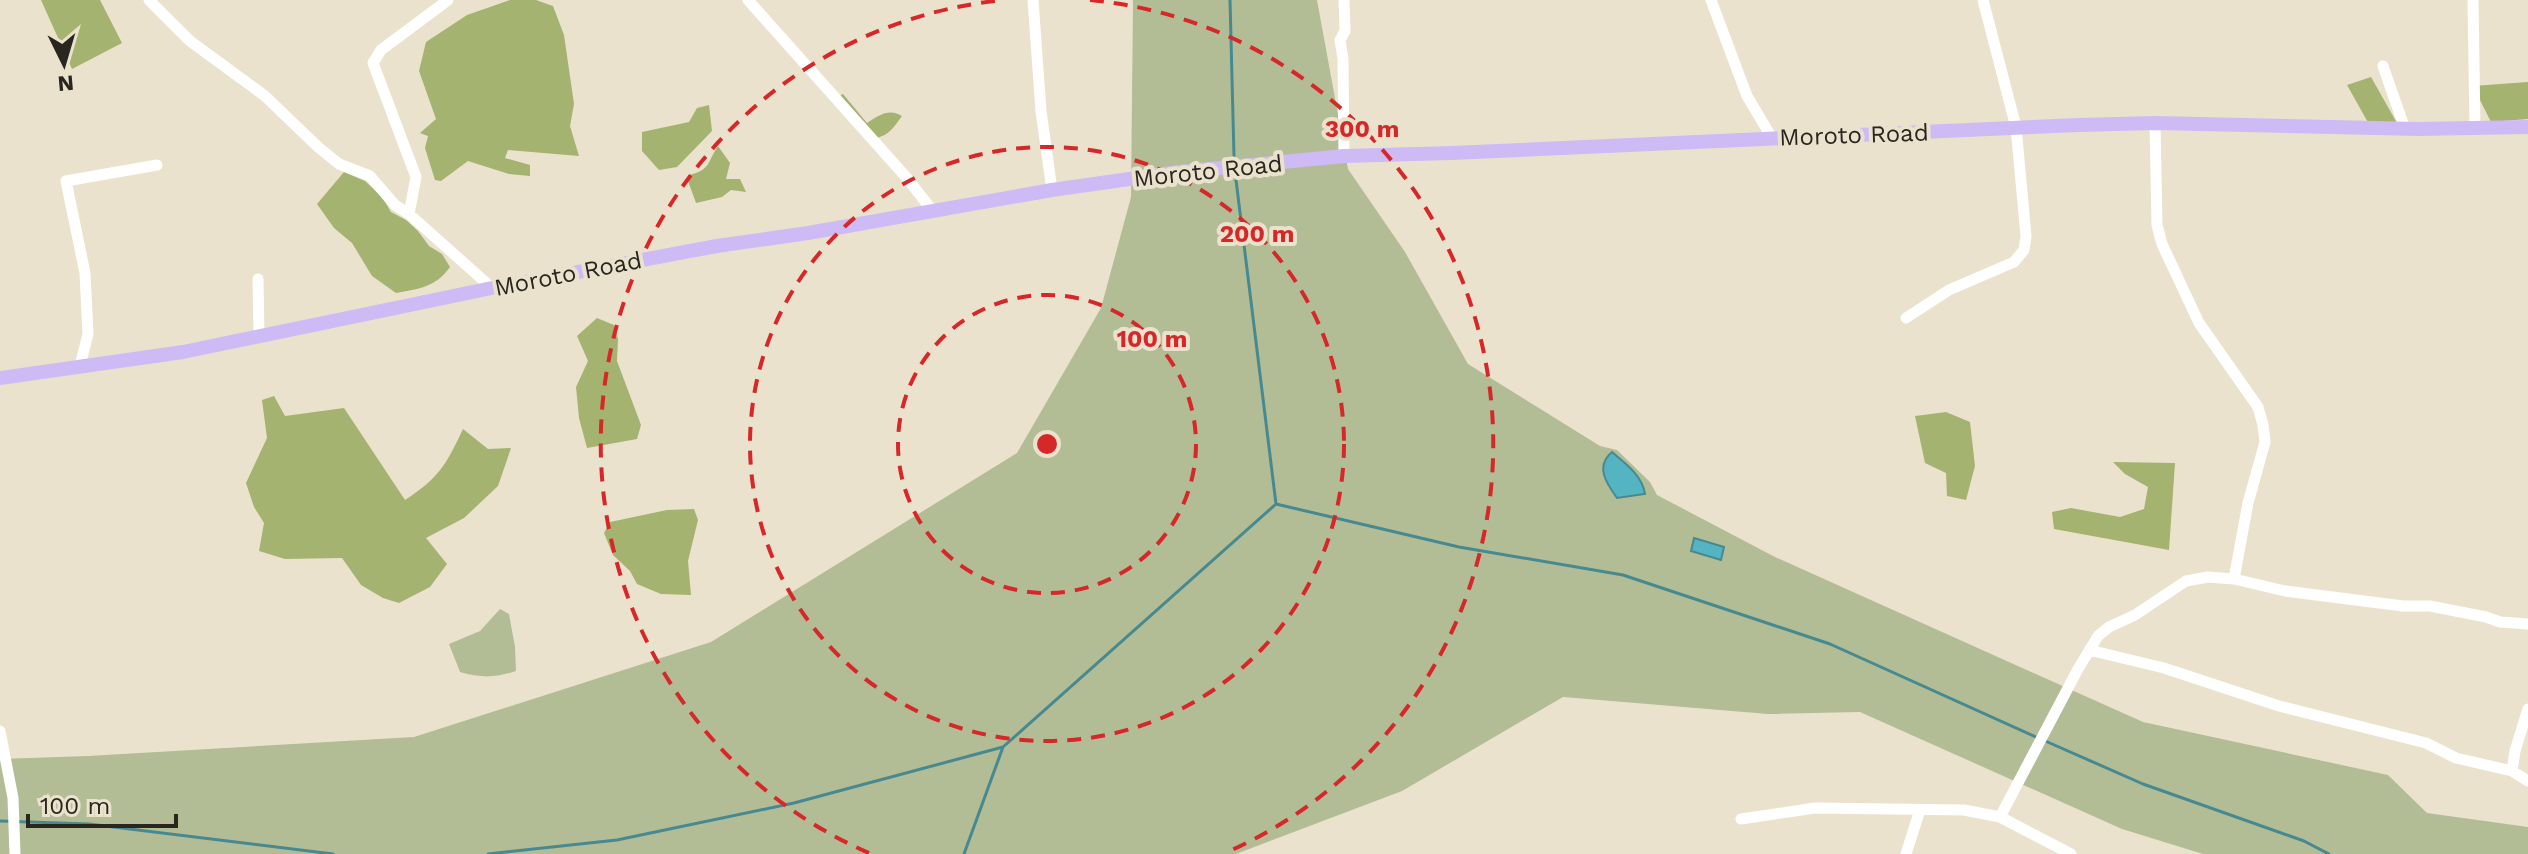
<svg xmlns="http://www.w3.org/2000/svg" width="2528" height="854" font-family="'Work Sans',sans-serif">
<rect width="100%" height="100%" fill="#ebe2ce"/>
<path fill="#b3bd95" d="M 1133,0 L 1317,0 L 1348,169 L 1405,252 L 1468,364 L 1600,446 L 1617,450 L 1650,482 L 1657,495 L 1775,557 L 2143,722 L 2388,775 L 2427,813 L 2528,827 L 2528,854 L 2203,854 L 2122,829 L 1860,712 L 1768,714 L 1563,697 L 1402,791 L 1236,854 L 0,854 L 0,759 L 88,756 L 414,737 L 711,642 L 1017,453 L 1101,308 L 1131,197 Z
M 500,609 L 509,614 L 515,647 L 516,671 C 495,678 481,678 460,672 L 449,644 L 480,631 Z"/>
<path fill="#a4b370" d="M 41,0 L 100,0 L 122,43 L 72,69 Z
M 510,0 L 536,0 L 553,6 L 564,35 L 574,104 L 570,126 L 579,156 L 508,150 L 505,158 L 530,165 L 530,176 L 509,174 L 468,161 L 441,181 L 435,180 L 425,148 L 428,136 L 420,133 L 436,119 L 419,71 L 426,42 L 467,15 Z
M 2371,77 L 2397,123 L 2370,126 L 2347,85 Z
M 2528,82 L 2528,119 L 2491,122 L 2473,86 Z
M 843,94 L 867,123 C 879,115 889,108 902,116 C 894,127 888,137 874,138 L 836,98 Z
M 709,105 L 712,131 L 677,167 L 659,170 L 642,151 L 642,132 L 689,122 L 697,108 Z
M 718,146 L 730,163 L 726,179 L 740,179 L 746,192 L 731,190 L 722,197 L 696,203 L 688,181 L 689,175 C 711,170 707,162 718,146 Z
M 344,172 L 365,181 L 382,197 L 391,212 L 406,220 L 418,231 L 429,246 L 442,254 L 450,267 C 436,287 419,289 396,293 L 372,276 L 352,243 L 334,228 L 317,204 Z
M 597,318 L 614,325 L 618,339 L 617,361 L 641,425 L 637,439 L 587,448 L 579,418 L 576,387 L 588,361 L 577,336 Z
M 274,396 L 285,416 L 344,408 L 405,500 C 439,478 446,465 463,429 L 488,449 L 511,448 L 498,486 L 464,518 L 426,538 L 447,564 L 430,587 L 399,603 L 383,598 L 361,585 L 342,558 L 285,559 L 259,551 L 264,523 L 254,507 L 246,483 L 267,438 L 262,400 Z
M 1946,412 L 1970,422 L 1975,466 L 1966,500 L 1947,496 L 1946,473 L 1925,463 L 1915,416 Z
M 2113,462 L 2175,463 L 2169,550 L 2054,529 L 2052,512 L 2071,508 L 2120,517 L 2144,509 L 2148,487 L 2125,474 Z
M 694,509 L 698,520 L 688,561 L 691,595 L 661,594 L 637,584 L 630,571 L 613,555 L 604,533 L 610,522 L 667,510 Z"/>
<path fill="#54b4c1" stroke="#478990" stroke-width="2" d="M 1612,452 C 1626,464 1642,475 1645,494 L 1617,498 C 1606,483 1595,466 1612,452 Z
M 1694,538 L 1724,547 L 1721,560 L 1691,551 Z"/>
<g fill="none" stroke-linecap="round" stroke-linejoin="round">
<path stroke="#478990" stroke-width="3" d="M 1230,0 L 1234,156
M 1236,180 L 1276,504
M 1276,504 L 1459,547 L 1623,575 L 1830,644 L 2036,737
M 2043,740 L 2143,784 L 2304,841 L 2329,854
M 0,821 L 89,824 L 333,854
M 488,854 L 617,840 L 794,803 L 1003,747 L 1276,504
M 964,854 L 1003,747"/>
<path stroke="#fff" stroke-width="11" d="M 149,0 L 190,41 L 265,96 L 318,147 L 339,164 L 370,176 L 395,205 L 409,214 L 492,288
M 748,0 L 906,177 L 932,210
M 1033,0 L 1041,111 L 1052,190
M 1344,0 L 1345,31 L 1340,40 L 1343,59 L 1344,156
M 1711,0 L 1747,96 L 1772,138
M 2473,0 L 2475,129
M 2383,66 L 2405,129
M 409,214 L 416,177 L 373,63 L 381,50 L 448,0
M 258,279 L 259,336
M 1906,318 L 1949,290 L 2014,262 L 2024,250 L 2026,236 L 2016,127 L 1983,0
M 80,366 L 88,334 L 85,273 L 66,181 L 157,165
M 2234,579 L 2285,591 L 2403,606 L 2430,606 L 2486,617 L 2500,622 L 2528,624
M 2089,650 L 2164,668 L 2279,706 L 2426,743 L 2456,758 L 2512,771
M 2528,709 L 2515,751 L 2512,771 L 2528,781
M 0,731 L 13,798 L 15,854
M 2000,817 L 2078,669 L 2098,636 L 2109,627 L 2135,615 L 2186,581 L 2208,577 L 2234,579 L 2248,503 L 2265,442 L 2263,425 L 2258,407 L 2199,323 L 2162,244 L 2157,225 L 2155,123
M 1741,819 L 1815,808 L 1964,810 L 2000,817 L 2071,854
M 1906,854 L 1920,810"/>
<path stroke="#cebbf5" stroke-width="14" d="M 0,378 L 183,352 L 492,288 L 717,246 L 808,233 L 1052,190 L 1179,172 L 1344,156 L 1452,153 L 2079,125 L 2155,123 L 2418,129 L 2528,127"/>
</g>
<g fill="none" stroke="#d62828" stroke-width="4" stroke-dasharray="14 10">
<circle cx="1047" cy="444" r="149"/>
<circle cx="1047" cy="444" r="297"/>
<path d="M869 853A446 446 0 0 1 1004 0M1090 0A446 446 0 0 1 1225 853"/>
</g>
<g text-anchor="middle" stroke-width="8" stroke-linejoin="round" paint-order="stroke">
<g font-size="24" fill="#29261f" stroke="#ebe2ce">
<text transform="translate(1854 135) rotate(-2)" y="8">Moroto Road</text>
<text transform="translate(1208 171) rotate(-6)" y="8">Moroto Road</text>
<text transform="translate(568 274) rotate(-11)" y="8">Moroto Road</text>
</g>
</g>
<circle cx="1047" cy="444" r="12" fill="#d62828" stroke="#ebe2ce" stroke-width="4"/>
<g font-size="24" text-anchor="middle" font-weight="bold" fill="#d62828" stroke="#ebe2ce" stroke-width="8" stroke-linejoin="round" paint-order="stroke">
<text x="1362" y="137">300 m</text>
<text x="1257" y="242">200 m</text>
<text x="1152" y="347">100 m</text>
</g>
<g transform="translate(64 64) rotate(175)" stroke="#ebe2ce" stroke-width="6" paint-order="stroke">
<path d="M0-6L14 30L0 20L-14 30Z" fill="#29261f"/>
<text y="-12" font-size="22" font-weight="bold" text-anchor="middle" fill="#29261f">N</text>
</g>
<path d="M28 814v12h148v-12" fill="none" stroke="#29261f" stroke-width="4"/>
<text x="40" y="814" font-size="24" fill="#29261f" stroke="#ebe2ce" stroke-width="6" paint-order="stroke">100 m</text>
</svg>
